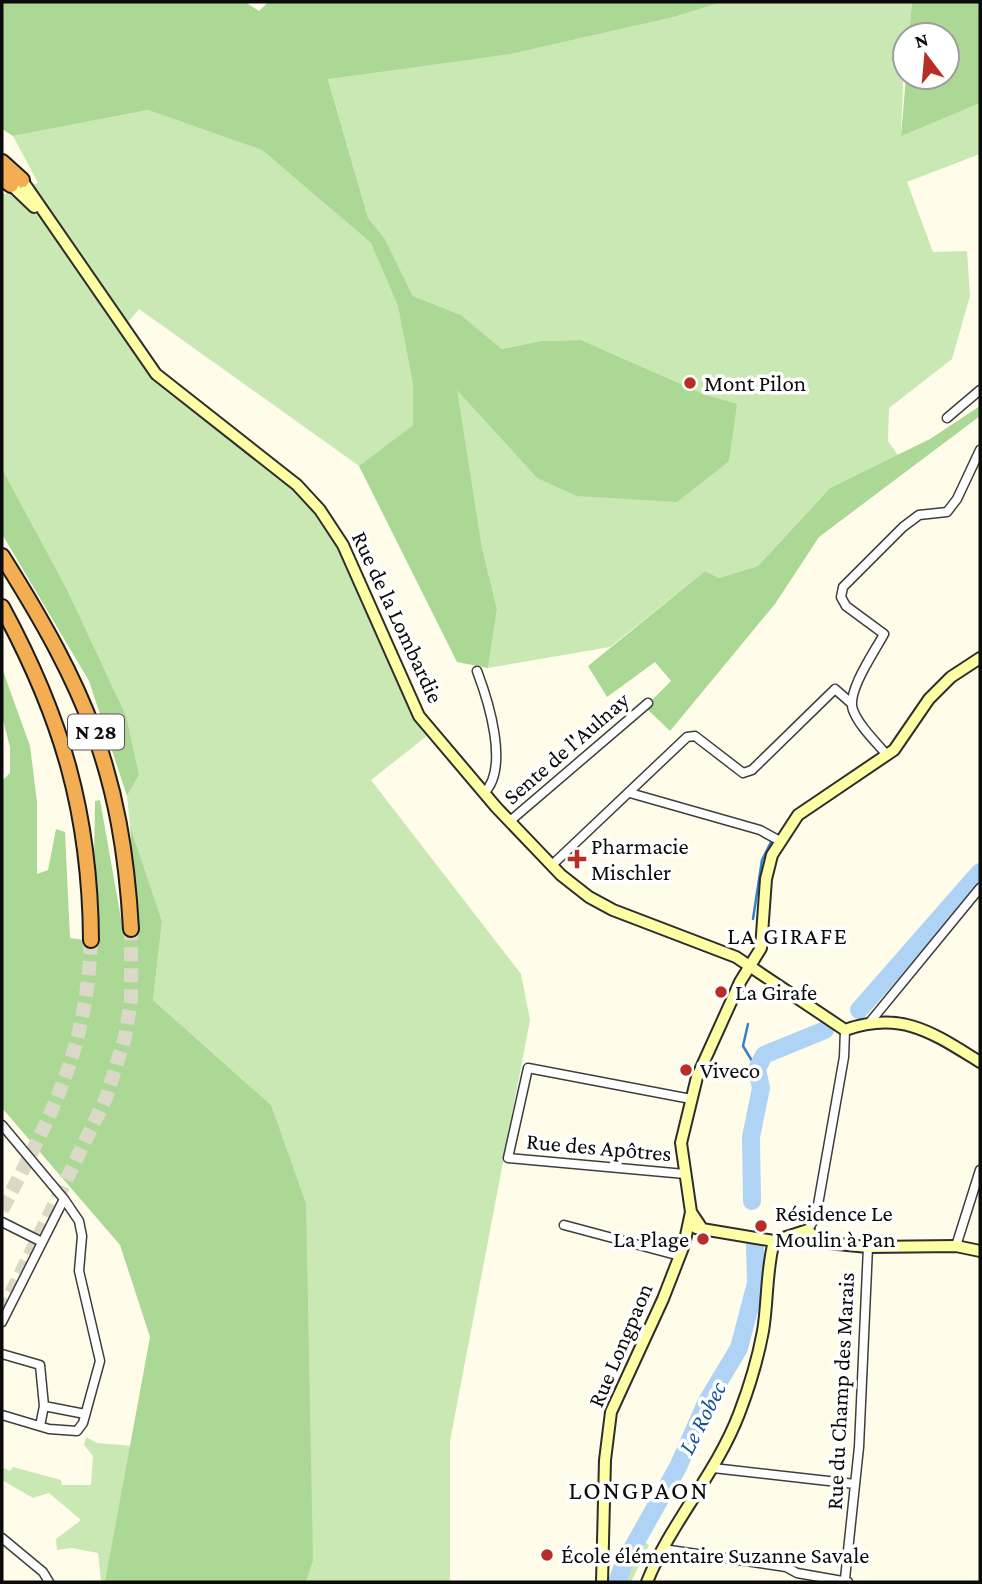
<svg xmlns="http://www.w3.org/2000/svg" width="982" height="1584" font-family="'Crimson Pro',serif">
<rect width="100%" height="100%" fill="#fffde9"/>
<path fill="#c9e8b4" d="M 722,2 L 912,2 L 909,35 L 905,35 L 901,135 L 980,103 L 980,154 L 907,182 L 933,252 L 967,251 L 970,296 L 952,359 L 889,408 L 888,441 L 898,455 L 830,488 L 758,566 L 719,578 L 705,571 L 610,647 L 488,668 L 497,609 L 482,548 L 456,388 L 537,478 L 737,405 L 706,395 L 581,340 L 541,341 L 502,349 L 461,315 L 413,296 L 385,239 L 368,218 L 328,78 L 511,54 L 674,17 Z
M 148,110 L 262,150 L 371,243 L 398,305 L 413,385 L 413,425 L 359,466 L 139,309 L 124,327 L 165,379 L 313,497 L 357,580 L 390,664 L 432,732 L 371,780 L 521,974 L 530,1020 L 450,1441 L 450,1582 L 306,1582 L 313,1561 L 271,1105 L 153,1000 L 162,921 L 130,826 L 127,796 L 139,775 L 2,469 L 2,195 L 38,183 L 13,136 Z
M 86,1437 L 97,1443 L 134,1446 L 110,1582 L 101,1582 L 98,1553 L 72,1548 L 57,1550 L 56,1539 L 81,1520 L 49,1493 L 33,1498 L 2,1480 L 2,1467 L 10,1471 L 13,1467 L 61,1480 L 62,1485 L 91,1485 L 93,1456 L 84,1445 Z
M 639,1539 L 649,1545 L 631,1582 L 618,1582 Z"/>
<path fill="#abd894" d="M 2,2 L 245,2 L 259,11 L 268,2 L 722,2 L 674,17 L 511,54 L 328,79 L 368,218 L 385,239 L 413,296 L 461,315 L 502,349 L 541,341 L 581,340 L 706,395 L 737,404 L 729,461 L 677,502 L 577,496 L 537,478 L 457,390 L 482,548 L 497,609 L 488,668 L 457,662 L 359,466 L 413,425 L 413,385 L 398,306 L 371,243 L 262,150 L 148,110 L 13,136 L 2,129 Z
M 912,2 L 980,2 L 980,103 L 901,136 L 906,77 L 947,77 L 947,35 L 909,35 Z
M 980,406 L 980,416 L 819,537 L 775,604 L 670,731 L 645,707 L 671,681 L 655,662 L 607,697 L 588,666 L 705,571 L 719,578 L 758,566 L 830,488 L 930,439 Z
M 2,469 L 66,588 L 126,716 L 139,775 L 127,796 L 89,681 L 2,534 Z
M 2,668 L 30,746 L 37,802 L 37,874 L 48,870 L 56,829 L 65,832 L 70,938 L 98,942 L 94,864 L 95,801 L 100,800 L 123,930 L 137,928 L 130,826 L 162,921 L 153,1000 L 271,1105 L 306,1204 L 313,1561 L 306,1582 L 105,1582 L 150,1337 L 120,1245 L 2,1108 L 2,781 L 10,773 L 10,747 L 2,716 Z"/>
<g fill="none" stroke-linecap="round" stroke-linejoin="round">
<path stroke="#3780cb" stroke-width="2.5" d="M 753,919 L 762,860 L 771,842
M 748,1024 L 743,1046 L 757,1069"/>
<path stroke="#afd3f5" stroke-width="18" d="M 859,1010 L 980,872
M 752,1201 L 751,1137 L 761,1088 L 757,1069 L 764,1055 L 825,1030
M 617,1582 L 624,1563 L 678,1467 L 706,1403 L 739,1348 L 756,1283 L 755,1245"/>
<path stroke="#dad9c8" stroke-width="14" stroke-dasharray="14 7" stroke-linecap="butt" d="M 2,1210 C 52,1114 87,1051 91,940
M 2,1312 L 106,1098 L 125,1037 L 131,1000 L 131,929"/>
<defs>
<path id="street" d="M 947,418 L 980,390
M 477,671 C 488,700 510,768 484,793
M 887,755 C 876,742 859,726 853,710 C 846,692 875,651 884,634 L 846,606 L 841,597 L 843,587 L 903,527 L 919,515 L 947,512 L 957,499 L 980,450
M 630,793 L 760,830 L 780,841
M 510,821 L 648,703
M 552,865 L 687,737 L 695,736 L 743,773 L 752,770 L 835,689 L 851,703
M 870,1022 L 980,888
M 2,1125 L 64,1199 L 79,1221 L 82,1236 L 79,1271 L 100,1361 L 83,1423 L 77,1431 L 49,1429 L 2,1415
M 685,1174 L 508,1158 L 528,1068 L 691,1099
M 2,1222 L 42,1242
M 564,1225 L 680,1256
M 808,1230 L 816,1216 L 844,1057 L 845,1030
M 956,1246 L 980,1170
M 2,1322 L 64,1199
M 2,1354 L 40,1365 L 44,1406 L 40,1426
M 44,1406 L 85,1414
M 713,1468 L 855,1484
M 2,1538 L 43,1572 L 49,1582
M 663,1549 L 786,1567 L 797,1573 L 848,1582
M 845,1579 L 859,1447 L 868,1247"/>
<path id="secondary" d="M 15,184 L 22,180 L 156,374 L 297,485 L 320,510 L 343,545 L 419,716 L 496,807 L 561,875 L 589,897 L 613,910 L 736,957 L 845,1030 C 902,1010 933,1033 980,1062
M 11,185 L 34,207
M 701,1227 L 691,1212 L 681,1143 L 697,1077 L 740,982 L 761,948 L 766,879 L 772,855 L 798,815 L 894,750 L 929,699 L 951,677 L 980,658
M 696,1228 L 774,1241 L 808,1230 L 817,1242 L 868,1247 L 956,1246 L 980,1251
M 602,1582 L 605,1460 L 611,1412 L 663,1299 L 684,1245 L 691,1212
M 647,1582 C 671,1522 716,1474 739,1414 C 749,1388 758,1358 763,1331 C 768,1301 766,1271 774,1241"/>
<path id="highway" d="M 2,162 L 22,180
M 2,178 L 11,185
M 2,556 C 85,688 122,771 131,929
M 2,607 C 62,718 90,813 91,940"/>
</defs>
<use href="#street" stroke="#3e3e3e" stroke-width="11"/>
<use href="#secondary" stroke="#2d2d2d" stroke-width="14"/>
<use href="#highway" stroke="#1c1c1c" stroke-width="18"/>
<use href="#street" stroke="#fff" stroke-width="8"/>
<use href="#secondary" stroke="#fefea5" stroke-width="10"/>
<use href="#highway" stroke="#f3ad53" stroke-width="14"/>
</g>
<g fill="#b82e26" stroke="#fff" stroke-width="2.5">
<circle cx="690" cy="383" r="7"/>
<path d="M573.5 848.5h7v7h7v7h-7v7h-7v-7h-7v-7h7z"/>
<circle cx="721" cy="992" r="7"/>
<circle cx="686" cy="1070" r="7"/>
<circle cx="761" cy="1226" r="7"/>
<circle cx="703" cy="1239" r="7"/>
<circle cx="547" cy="1555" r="7"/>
</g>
<g text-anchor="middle" stroke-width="7" stroke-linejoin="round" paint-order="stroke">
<rect fill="#fff" stroke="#545454" stroke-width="2" x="68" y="714.5" width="56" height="35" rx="5"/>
<g font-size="21" font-weight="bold" fill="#0b0b0b">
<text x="96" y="739">N 28</text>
</g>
<g font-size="23" fill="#0b0b0b" stroke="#fff" text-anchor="start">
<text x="704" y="391">Mont Pilon</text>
<text x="591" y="854">Pharmacie<tspan x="591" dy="26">Mischler</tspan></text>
<text x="735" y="1000">La Girafe</text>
<text x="700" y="1078">Viveco</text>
<text x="775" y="1221">Résidence Le<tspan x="775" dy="26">Moulin à Pan</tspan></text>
<text x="689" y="1247" text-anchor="end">La Plage</text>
<text x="561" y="1563">École élémentaire Suzanne Savale</text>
</g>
<g font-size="23" fill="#0b0b0b" stroke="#fff">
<text transform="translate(398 617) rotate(65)" y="8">Rue de la Lombardie</text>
<text transform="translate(566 748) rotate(-41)" y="8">Sente de l'Aulnay</text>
<text transform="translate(599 1147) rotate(5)" y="8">Rue des Apôtres</text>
<text transform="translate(620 1345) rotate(-67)" y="8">Rue Longpaon</text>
<text transform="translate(840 1391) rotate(-87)" y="8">Rue du Champ des Marais</text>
</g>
<g font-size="24" letter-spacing="2" fill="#0b0b0b" stroke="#fff">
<text x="788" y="944">LA GIRAFE</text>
</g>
<g font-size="24" font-style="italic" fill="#17539a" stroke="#fff">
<text transform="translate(702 1418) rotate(-63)" y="8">Le Robec</text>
</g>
<g font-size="26" letter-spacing="2" fill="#0b0b0b" stroke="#fff">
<text x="639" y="1499">LONGPAON</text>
</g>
</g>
<rect width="982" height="1584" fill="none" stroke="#0b0b0b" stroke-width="7"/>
<g transform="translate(926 56) rotate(344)"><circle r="33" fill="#ffffff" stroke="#9d9d9d" stroke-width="2"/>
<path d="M0-5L12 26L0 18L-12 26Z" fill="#b82e26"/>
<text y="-10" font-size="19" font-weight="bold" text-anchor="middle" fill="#0b0b0b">N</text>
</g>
</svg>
